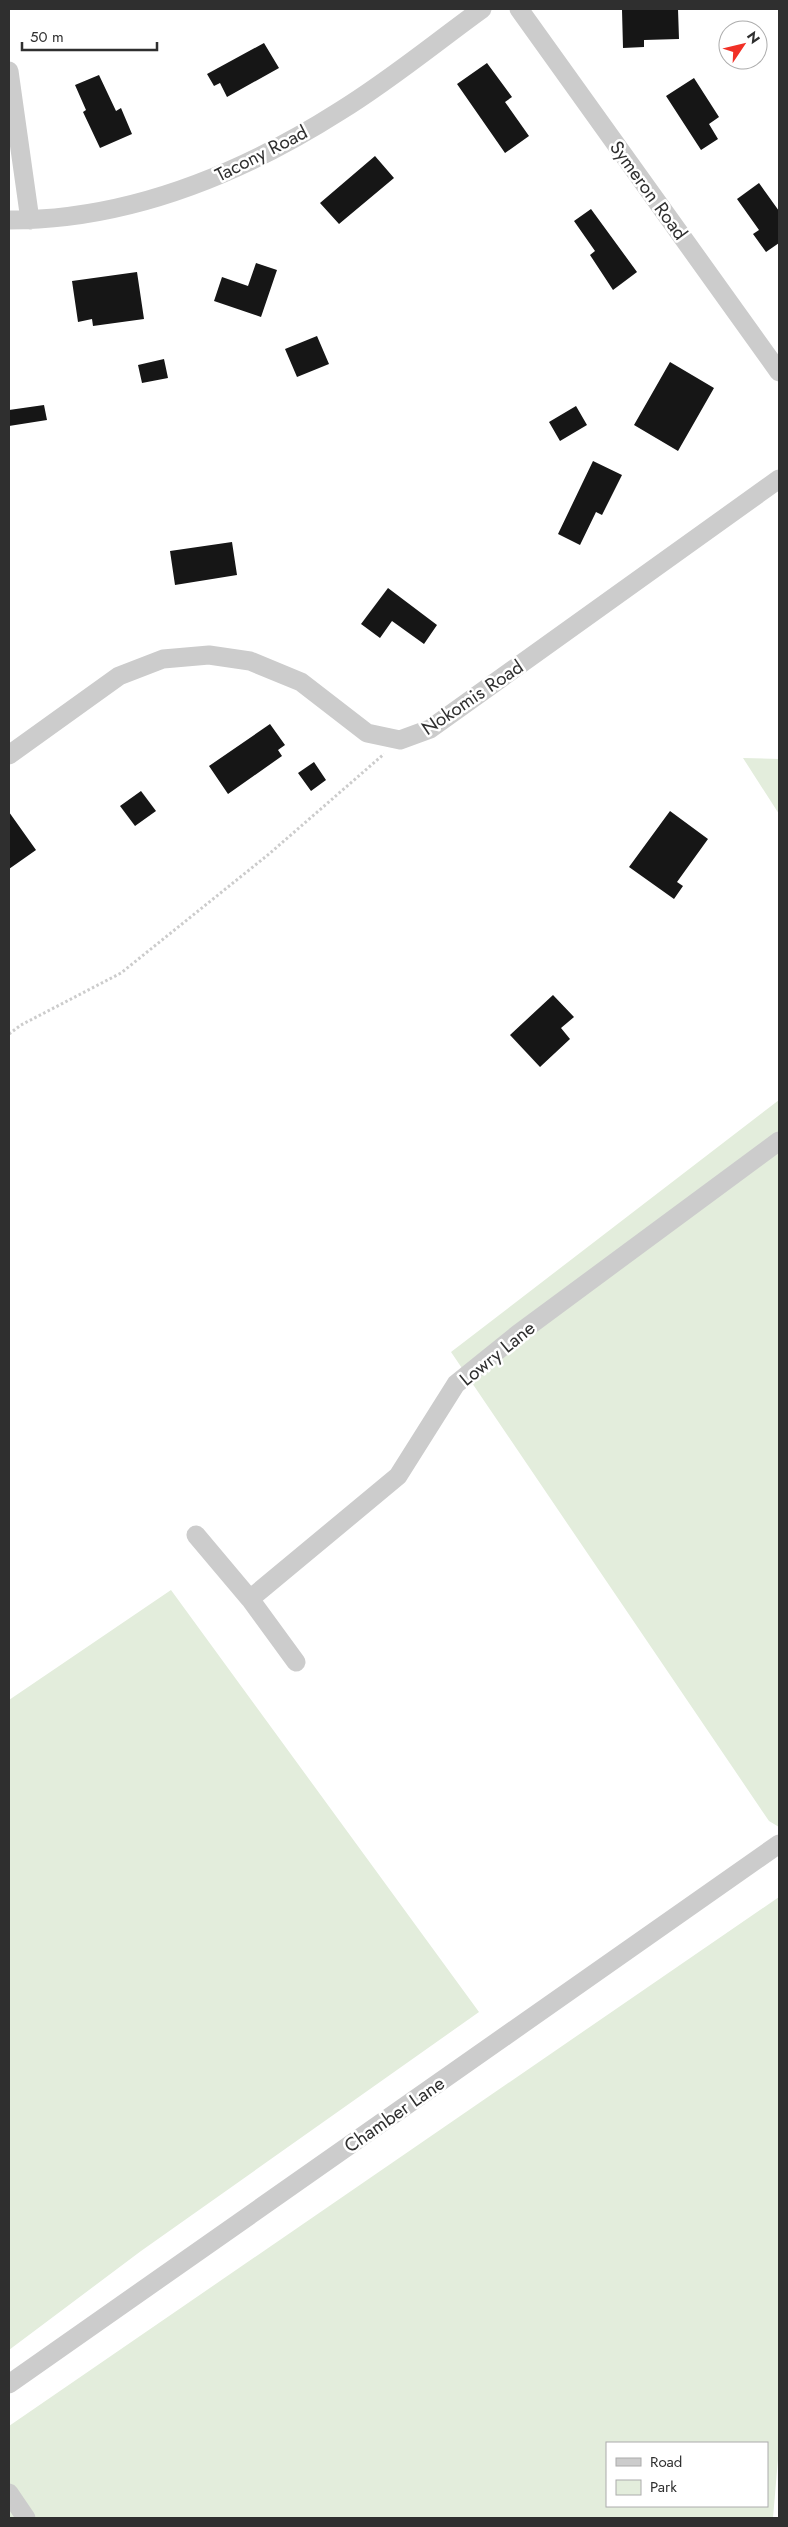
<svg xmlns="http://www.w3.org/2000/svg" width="788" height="2527" font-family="Jost,sans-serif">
<rect width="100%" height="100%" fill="#fff"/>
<path fill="#e3eddc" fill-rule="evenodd" d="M 743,758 L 779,759 L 779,814 Z
M 779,1100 L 779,1827 L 769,1821 L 451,1352 Z
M 171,1590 L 479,2012 L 141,2251 L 9,2350 L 9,1700 Z
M 779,1897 L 779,2447 L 773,2518 L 9,2518 L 9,2426 ZM 607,2443 L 767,2443 L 767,2506 L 607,2506 Z"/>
<path fill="#161616" d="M 625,9 L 678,9 L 679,39 L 644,40 L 644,47 L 623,48 L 622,10 Z
M 264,43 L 279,68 L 227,97 L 220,83 L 214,86 L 207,74 Z
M 487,63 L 512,97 L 505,102 L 529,136 L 505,153 L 457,84 Z
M 99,75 L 116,111 L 121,108 L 132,134 L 100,148 L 83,112 L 86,110 L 75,85 Z
M 694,78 L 719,117 L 709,124 L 718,139 L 701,150 L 666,96 Z
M 375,156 L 394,178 L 339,224 L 320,203 Z
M 759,183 L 779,211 L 779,243 L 766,252 L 753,234 L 759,230 L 737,199 Z
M 591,209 L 637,272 L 613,290 L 590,255 L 595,251 L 574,221 Z
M 256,263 L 277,270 L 261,317 L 214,301 L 222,277 L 248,286 Z
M 137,272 L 144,319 L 93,326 L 92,319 L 78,322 L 72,281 Z
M 317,336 L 329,364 L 297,377 L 285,349 Z
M 164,359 L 168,378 L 142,383 L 138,365 Z
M 670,362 L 714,388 L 678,451 L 634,425 Z
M 44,405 L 47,420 L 9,426 L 9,410 Z
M 576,406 L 587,425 L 560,441 L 549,422 Z
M 593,461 L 622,475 L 602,515 L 596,512 L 580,545 L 558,534 Z
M 232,542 L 237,575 L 175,585 L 170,551 Z
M 388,588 L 437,625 L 424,644 L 392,621 L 380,638 L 361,624 Z
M 270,724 L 285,745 L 278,750 L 282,756 L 228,794 L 209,766 Z
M 314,762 L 326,780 L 311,791 L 298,773 Z
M 141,791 L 156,811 L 135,826 L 120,806 Z
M 670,811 L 708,839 L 677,882 L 683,886 L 674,899 L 629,867 Z
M 9,812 L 36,850 L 9,869 Z
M 553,995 L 574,1017 L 561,1028 L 570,1039 L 540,1067 L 510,1035 Z"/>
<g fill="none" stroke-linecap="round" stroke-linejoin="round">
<path stroke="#ccc" stroke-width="3" stroke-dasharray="2.5 2.5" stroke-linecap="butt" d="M 9,1034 L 21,1025 L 121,973 L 269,854 L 384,754"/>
<path stroke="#ccc" stroke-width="19" d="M 519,9 L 779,372
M 9,71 L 30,220
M 9,220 C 128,220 241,174 340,111 C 389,81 435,43 482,9
M 9,755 L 119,676 L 163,659 L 209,655 L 250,661 L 301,682 L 367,733 L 400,740 L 430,729 L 779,479
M 196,1535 L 250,1599 L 296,1662
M 250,1599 L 398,1476 L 456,1384 L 518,1334 L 779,1141
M 9,2384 L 779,1844
M 9,2493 L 26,2518"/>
</g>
<g text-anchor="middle" stroke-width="5" stroke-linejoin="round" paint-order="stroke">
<g font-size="19" fill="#2f2f2f" stroke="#fff">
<text transform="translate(261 153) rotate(-27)" y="7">Tacony Road</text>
<text transform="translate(649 190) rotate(54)" y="7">Symeron Road</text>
<text transform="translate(472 697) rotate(-34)" y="7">Nokomis Road</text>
<text transform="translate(497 1353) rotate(-39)" y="7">Lowry Lane</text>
<text transform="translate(394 2114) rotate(-35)" y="7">Chamber Lane</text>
</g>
</g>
<rect width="788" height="2527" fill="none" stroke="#2f2f2f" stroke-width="20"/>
<rect x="606" y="2442" width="162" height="65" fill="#ffffff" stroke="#acacac"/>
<rect x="616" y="2458" width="25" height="8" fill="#cccccc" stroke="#acacac"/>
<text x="650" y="2467" font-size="15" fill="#2f2f2f">Road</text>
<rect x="616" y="2480" width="25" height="15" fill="#e3eddc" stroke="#acacac"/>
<text x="650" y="2492" font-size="15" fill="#2f2f2f">Park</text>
<g transform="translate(743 45) rotate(55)"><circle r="24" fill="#ffffff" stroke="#acacac"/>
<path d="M0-4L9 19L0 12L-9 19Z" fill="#f13026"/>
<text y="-8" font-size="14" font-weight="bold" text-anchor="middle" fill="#2f2f2f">N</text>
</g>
<path d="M22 42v8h135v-8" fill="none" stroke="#2f2f2f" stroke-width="2.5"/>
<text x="30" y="42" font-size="15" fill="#2f2f2f" stroke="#ffffff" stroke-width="4" paint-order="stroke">50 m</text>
</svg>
